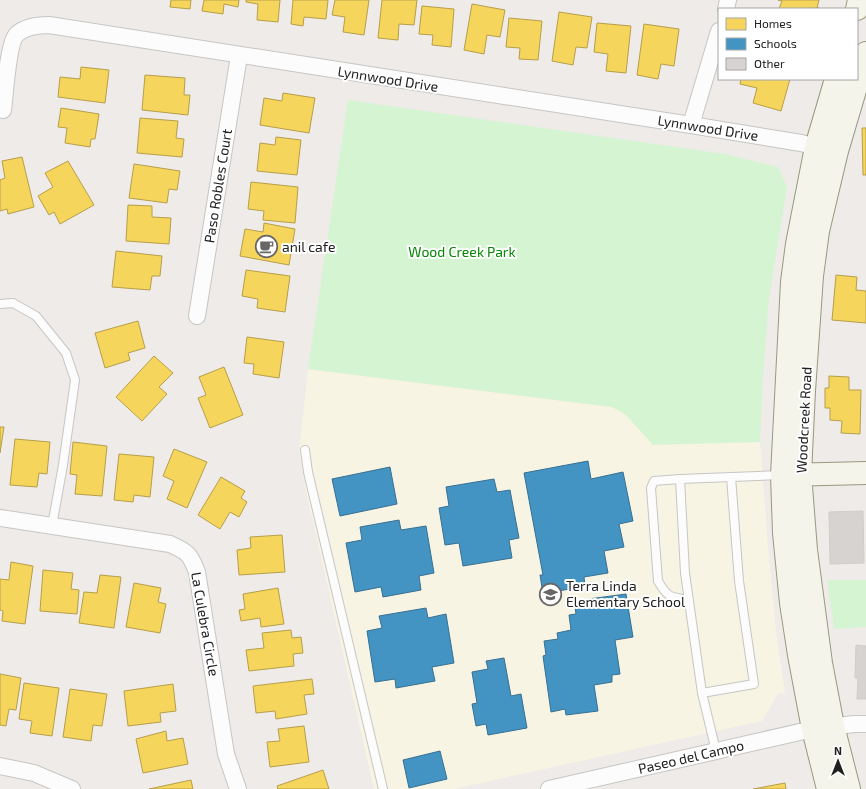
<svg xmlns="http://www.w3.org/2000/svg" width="866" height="789" font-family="'Exo 2',sans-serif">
<rect width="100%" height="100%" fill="#eeebe8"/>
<path fill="#f7f4e4" d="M 308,369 L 612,407 L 625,414 L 653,444 L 760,442 L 769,558 L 776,631 L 785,693 L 778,694 L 762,721 L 454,789 L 374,789 L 306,491 L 299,452 Z"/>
<path fill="#d5f5d2" d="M 348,100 L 725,154 L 778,167 L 787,187 L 769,298 L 763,375 L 760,442 L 653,445 L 625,414 L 612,407 L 308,369 Z
M 827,580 L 866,580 L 866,627 L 834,629 Z"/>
<path fill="#f6d55c" stroke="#b69f4a" d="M 171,0 L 191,0 L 190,9 L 170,7 Z
M 204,0 L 239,0 L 238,7 L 224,4 L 223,14 L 202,11 Z
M 246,0 L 280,0 L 278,22 L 257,20 L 258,4 L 246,2 Z
M 293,0 L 328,0 L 326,19 L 304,17 L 303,26 L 291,24 Z
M 335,0 L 369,0 L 364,35 L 343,32 L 345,17 L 332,15 Z
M 382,0 L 417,0 L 414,25 L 399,24 L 398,40 L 378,38 Z
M 778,0 L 819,0 L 817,8 L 819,8 L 779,9 L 782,1 Z
M 472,4 L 505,10 L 500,37 L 487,35 L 484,54 L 464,50 Z
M 422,6 L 454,9 L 451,47 L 432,45 L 433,35 L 419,34 Z
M 559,12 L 592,17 L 587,48 L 576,47 L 573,65 L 552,61 Z
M 509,18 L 542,21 L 538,60 L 519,59 L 520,48 L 506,47 Z
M 597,23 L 631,26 L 626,73 L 606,71 L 608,54 L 594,52 Z
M 644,24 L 679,29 L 674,66 L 661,64 L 658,79 L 637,75 Z
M 81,67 L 109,70 L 105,103 L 58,97 L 60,77 L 80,79 Z
M 145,75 L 185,78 L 184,95 L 190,95 L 188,115 L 142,110 Z
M 741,79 L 790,79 L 781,111 L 753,103 L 757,88 L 740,84 Z
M 283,93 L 315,98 L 309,133 L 260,125 L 264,98 L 282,101 Z
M 61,108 L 99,114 L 95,139 L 91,139 L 90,147 L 65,143 L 67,128 L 58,127 Z
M 140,118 L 178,121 L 176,138 L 184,139 L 182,157 L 137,153 Z
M 862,128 L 866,128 L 866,175 L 863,175 Z
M 276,137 L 301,140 L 297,175 L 257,171 L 260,143 L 275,145 Z
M 22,157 L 34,207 L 8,214 L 7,209 L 0,211 L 0,180 L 5,178 L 2,161 Z
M 68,161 L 94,205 L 60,224 L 54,212 L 49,215 L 38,196 L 53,187 L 45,173 Z
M 134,164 L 180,171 L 177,190 L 169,189 L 167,203 L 129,198 Z
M 251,182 L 298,187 L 295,223 L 263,220 L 264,211 L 248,209 Z
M 128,205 L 152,206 L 152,217 L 171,218 L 169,244 L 126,241 Z
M 264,223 L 295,229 L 289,265 L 240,256 L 245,229 L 263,232 Z
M 116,251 L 162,256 L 160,276 L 152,276 L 150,290 L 112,287 Z
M 246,270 L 290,276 L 285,312 L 257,308 L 258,299 L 242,296 Z
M 836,275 L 857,277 L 856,290 L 866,291 L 866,323 L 832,320 Z
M 138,321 L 145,348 L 128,353 L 130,360 L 105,368 L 95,333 Z
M 247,337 L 284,342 L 279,378 L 253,374 L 254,364 L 244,363 Z
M 154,356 L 173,373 L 159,387 L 167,394 L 142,421 L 116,397 Z
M 224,367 L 243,415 L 210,428 L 198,398 L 206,395 L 199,377 Z
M 829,376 L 849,377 L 849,390 L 861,390 L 860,434 L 841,433 L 842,421 L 830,420 L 830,408 L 825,408 L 825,388 L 829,388 Z
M 0,427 L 4,427 L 0,453 Z
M 15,439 L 50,442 L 47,474 L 39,473 L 37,487 L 10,485 Z
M 73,442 L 107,446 L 102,496 L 75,494 L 77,475 L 70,474 Z
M 174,449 L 207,462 L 187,508 L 167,499 L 174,481 L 163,476 Z
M 119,454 L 154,457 L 150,497 L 134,495 L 133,502 L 114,500 Z
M 221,477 L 245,491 L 241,498 L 247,502 L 239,517 L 230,512 L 220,529 L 198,515 Z
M 282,535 L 285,572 L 239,575 L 237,550 L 251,548 L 250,537 Z
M 11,562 L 33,566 L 25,624 L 2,621 L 3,611 L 0,610 L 0,579 L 9,580 Z
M 43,570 L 73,573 L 71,589 L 79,590 L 77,614 L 40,611 Z
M 100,575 L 121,577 L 114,628 L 79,623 L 84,592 L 97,593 Z
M 134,583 L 161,588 L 158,602 L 166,604 L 160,633 L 126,627 Z
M 278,588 L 284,624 L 261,627 L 260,618 L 241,621 L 239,610 L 245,609 L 243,594 Z
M 291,630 L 292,638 L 301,637 L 303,653 L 293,654 L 294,666 L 249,671 L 246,650 L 264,648 L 262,633 Z
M 0,674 L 21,678 L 16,710 L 9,709 L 6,726 L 0,725 Z
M 312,679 L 314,694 L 304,695 L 307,714 L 276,719 L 275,711 L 256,713 L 253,686 Z
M 24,683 L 59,688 L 52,736 L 30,733 L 32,721 L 19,719 Z
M 173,684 L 176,711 L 160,713 L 161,722 L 128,726 L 124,691 Z
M 70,689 L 107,694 L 102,726 L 93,725 L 91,741 L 63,737 Z
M 304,726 L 309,762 L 270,767 L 267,742 L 280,741 L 278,729 Z
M 166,731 L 167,741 L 183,738 L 188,764 L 143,773 L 136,739 Z
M 323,770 L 329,789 L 278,789 L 277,786 Z
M 191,780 L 193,789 L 149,789 Z
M 785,783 L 786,789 L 753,789 Z"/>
<path fill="#4393c3" stroke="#387092" d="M 588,461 L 591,479 L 623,472 L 633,521 L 619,524 L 624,547 L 604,551 L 608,573 L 584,577 L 585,586 L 543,594 L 540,575 L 543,575 L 524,473 Z
M 390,467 L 397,504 L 340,516 L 332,479 Z
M 494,479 L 497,492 L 510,490 L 519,538 L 509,540 L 512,558 L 463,566 L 459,543 L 445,545 L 439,508 L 449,506 L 446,487 Z
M 399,520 L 401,530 L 426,526 L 434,573 L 419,576 L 421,590 L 383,597 L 381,587 L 355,592 L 346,543 L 362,540 L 360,527 Z
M 626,594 L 633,637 L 615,640 L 620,674 L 612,675 L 612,682 L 594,685 L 598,711 L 566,715 L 565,709 L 551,712 L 543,656 L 546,655 L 544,641 L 558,639 L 557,633 L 571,630 L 569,615 L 576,614 L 574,601 Z
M 426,608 L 428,618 L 446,614 L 454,663 L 432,667 L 435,681 L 396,688 L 395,679 L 375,682 L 367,631 L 382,628 L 379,616 Z
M 504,658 L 511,696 L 521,694 L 527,728 L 488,735 L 486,724 L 476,726 L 472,704 L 477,703 L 472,672 L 488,669 L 486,661 Z
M 440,751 L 447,779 L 409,788 L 403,760 Z"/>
<path fill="#d6d3d1" stroke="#d1cdc9" d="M 863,511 L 864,563 L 830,564 L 829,512 Z
M 856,645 L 866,646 L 866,699 L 857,699 L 858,678 L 855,678 Z"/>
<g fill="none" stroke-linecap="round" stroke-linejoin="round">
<defs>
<path id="lane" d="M 0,304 L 13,303 L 36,316 L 66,353 L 75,380 L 63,465 L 52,526
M 305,450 L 308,472 L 383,789
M 680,479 L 685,573 L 702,693 L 716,751
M 689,600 C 670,597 668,598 658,581 L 651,488 L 654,481 L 680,479 L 781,475
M 702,693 L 754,684 L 739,581 L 731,477"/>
<path id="street" d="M 726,9 L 728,0
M 3,110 C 5,95 8,42 17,34 C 26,26 38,25 49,25 L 691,125 L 801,143 L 825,149
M 691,125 L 719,31
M 197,316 L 239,56
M 0,518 L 170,544 C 188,552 190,554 197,572 L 226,754 L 238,789
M 0,766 L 34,773 L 72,789
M 549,789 L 813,729 L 854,724 L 866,724"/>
<path id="secondary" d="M 857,9 L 859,0
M 785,475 L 866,473
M 828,789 L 813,729 L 799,655 L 791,603 L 784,533 L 782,475 L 792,282 L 797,244 L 816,147 L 836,79
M 849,789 L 833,726 L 821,663 L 806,550 L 800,474 L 804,391 L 812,276 L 818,231 L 837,151 L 866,53"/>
</defs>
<use href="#lane" stroke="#c7c6c4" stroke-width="10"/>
<use href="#street" stroke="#c7c6c4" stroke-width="18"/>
<use href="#secondary" stroke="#99987f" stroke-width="24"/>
<use href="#lane" stroke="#fcfcfc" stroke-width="8"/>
<use href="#street" stroke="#fcfcfc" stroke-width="16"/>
<use href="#secondary" stroke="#f5f4eb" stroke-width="22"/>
</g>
<defs>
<symbol id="cafe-ring" viewBox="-11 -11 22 22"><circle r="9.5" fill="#fff" stroke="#686766" stroke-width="1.5"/><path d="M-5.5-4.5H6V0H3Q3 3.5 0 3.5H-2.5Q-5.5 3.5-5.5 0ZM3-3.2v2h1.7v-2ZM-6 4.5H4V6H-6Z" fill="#686766"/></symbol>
<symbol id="school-ring" viewBox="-11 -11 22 22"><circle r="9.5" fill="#fff" stroke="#686766" stroke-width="1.5"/><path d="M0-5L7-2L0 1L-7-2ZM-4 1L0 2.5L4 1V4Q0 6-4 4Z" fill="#686766"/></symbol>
</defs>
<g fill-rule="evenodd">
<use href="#cafe-ring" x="254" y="234" width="25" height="25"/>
<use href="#school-ring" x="538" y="582" width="25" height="25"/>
</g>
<g text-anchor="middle" stroke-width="4" stroke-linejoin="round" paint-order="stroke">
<g font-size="14" fill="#202020" stroke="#fff">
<text transform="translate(388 79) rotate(9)" y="5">Lynnwood Drive</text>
<text transform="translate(708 128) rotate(9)" y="5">Lynnwood Drive</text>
<text transform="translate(218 186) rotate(-81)" y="5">Paso Robles Court</text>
<text transform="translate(804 420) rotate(-87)" y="5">Woodcreek Road</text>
<text transform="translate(205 624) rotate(80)" y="5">La Culebra Circle</text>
<text transform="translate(691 757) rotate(-13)" y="5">Paseo del Campo</text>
</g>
<g font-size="14" fill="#202020" stroke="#fff" text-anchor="start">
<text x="282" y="252">anil cafe</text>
<text x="566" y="591">Terra Linda<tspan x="566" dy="16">Elementary School</tspan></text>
</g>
<g font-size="14" fill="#058803" stroke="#fff">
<text x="462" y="257">Wood Creek Park</text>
</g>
</g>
<rect x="718" y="8" width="140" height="72" fill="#ffffff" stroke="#a6a6a6"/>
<rect x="726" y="18" width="20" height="12" fill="#f6d55c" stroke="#a6a6a6"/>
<text x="754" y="28" font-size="12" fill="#202020">Homes</text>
<rect x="726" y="38" width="20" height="12" fill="#4393c3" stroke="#a6a6a6"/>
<text x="754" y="48" font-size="12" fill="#202020">Schools</text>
<rect x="726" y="58" width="20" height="12" fill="#d6d3d1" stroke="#a6a6a6"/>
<text x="754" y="68" font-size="12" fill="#202020">Other</text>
<g transform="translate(838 761)" stroke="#ffffff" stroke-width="3" paint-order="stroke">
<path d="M0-3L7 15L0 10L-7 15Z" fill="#202020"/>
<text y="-6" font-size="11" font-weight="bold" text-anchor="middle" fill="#202020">N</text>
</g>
</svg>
